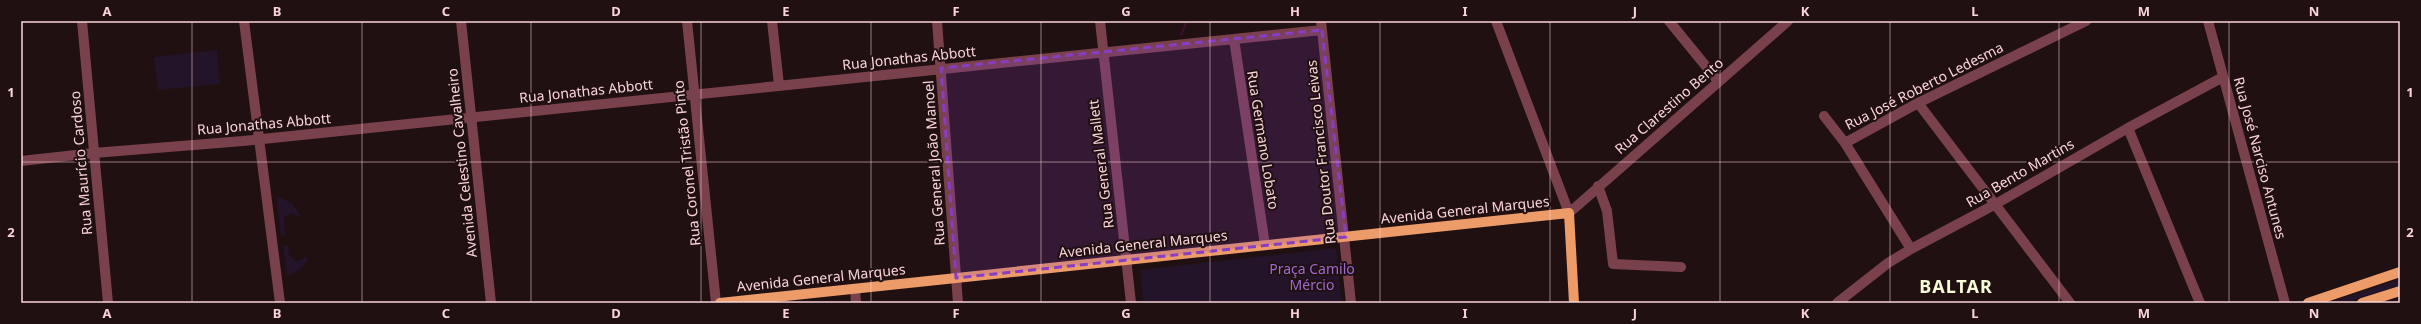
<svg xmlns="http://www.w3.org/2000/svg" width="2421" height="324" font-family="'Noto Sans',sans-serif">
<rect width="100%" height="100%" fill="#201011"/>
<path fill="#231429" d="M 217,50 L 220,84 L 158,90 L 154,57 Z
M 276,196 L 292,203 L 301,216 L 299,217 L 292,213 L 284,217 L 285,234 L 281,237 Z
M 283,245 L 288,246 L 289,255 L 295,261 L 302,260 L 306,256 L 308,260 L 301,269 L 287,276 Z
M 1336,248 L 1342,303 L 1143,303 L 1140,270 Z
M 2400,279 L 2400,285 L 2345,303 L 2328,303 Z"/>
<g fill="none" stroke-linecap="round" stroke-linejoin="round">
<path stroke="#3a0f29" stroke-width="2.5" d="M 1181,35 L 1187,21"/>
<path stroke="#79414c" stroke-width="10" d="M 82,21 L 108,303
M 244,21 L 280,303
M 461,21 L 491,303
M 687,21 L 716,303
M 772,21 L 779,85
M 937,21 L 958,303
M 1100,21 L 1131,303
M 1321,21 L 1351,303
M 1496,21 L 1569,213 L 1788,21
M 1669,21 L 1718,81
M 2208,21 L 2285,303
M 1234,39 L 1265,245
M 1918,103 L 2070,303
M 1824,116 L 1845,143
M 2128,128 L 2200,303
M 21,161 L 94,153 L 243,141 L 1322,30
M 1598,186 L 1607,211 L 1613,264 L 1681,267
M 1911,249 L 1845,143 L 1918,103 L 2086,21
M 855,289 L 856,303
M 1837,303 L 1888,263 L 1911,249 L 1994,205 L 2128,128 L 2223,77"/>
<path stroke="#ec9b69" stroke-width="10" d="M 720,303 L 1569,213 L 1574,303
M 2308,303 L 2400,272
M 2362,303 L 2400,291"/>
</g>
<path fill="#883dc2" fill-opacity="0.2" stroke="#883dc2" stroke-width="3" stroke-dasharray="8 5" stroke-linejoin="round" d="M 1322,30 L 1346,237 L 956,278 L 941,68 Z"/>
<path fill="none" stroke="#fad4d9" stroke-width="1" stroke-opacity="0.55" d="M 192,21 L 192,303M 362,21 L 362,303M 531,21 L 531,303M 701,21 L 701,303M 871,21 L 871,303M 1041,21 L 1041,303M 1210,21 L 1210,303M 1380,21 L 1380,303M 1550,21 L 1550,303M 1720,21 L 1720,303M 1890,21 L 1890,303M 2059,21 L 2059,303M 2229,21 L 2229,303M 21,162 L 2400,162"/>
<g text-anchor="middle" stroke-width="4" stroke-linejoin="round" paint-order="stroke">
<g font-size="14" fill="#fad4d9" stroke="#201011">
<text transform="translate(909 58) rotate(-6)" y="5">Rua Jonathas Abbott</text>
<text transform="translate(1924 86) rotate(-27)" y="5">Rua José Roberto Ledesma</text>
<text transform="translate(586 91) rotate(-6)" y="5">Rua Jonathas Abbott</text>
<text transform="translate(1669 106) rotate(-41)" y="5">Rua Clarestino Bento</text>
<text transform="translate(264 124) rotate(-5)" y="5">Rua Jonathas Abbott</text>
<text transform="translate(1263 140) rotate(81)" y="5">Rua Germano Lobato</text>
<text transform="translate(1321 152) rotate(-96)" y="5">Rua Doutor Francisco Leivas</text>
<text transform="translate(2260 158) rotate(75)" y="5">Rua José Narciso Antunes</text>
<text transform="translate(81 163) rotate(-95)" y="5">Rua Maurício Cardoso</text>
<text transform="translate(462 163) rotate(-96)" y="5">Avenida Celestino Cavalheiro</text>
<text transform="translate(687 163) rotate(-96)" y="5">Rua Coronel Tristão Pinto</text>
<text transform="translate(934 163) rotate(-94)" y="5">Rua General João Manoel</text>
<text transform="translate(1101 164) rotate(-97)" y="5">Rua General Mallett</text>
<text transform="translate(2020 173) rotate(-30)" y="5">Rua Bento Martins</text>
<text transform="translate(1465 210) rotate(-6)" y="5">Avenida General Marques</text>
<text transform="translate(1143 244) rotate(-6)" y="5">Avenida General Marques</text>
<text transform="translate(821 278) rotate(-6)" y="5">Avenida General Marques</text>
</g>
<g font-size="14" fill="#9e6ad0" stroke="#201011">
<text x="1312" y="274">Praça Camilo<tspan x="1312" dy="16">Mércio</tspan></text>
</g>
<g font-size="18" font-weight="bold" letter-spacing="1" fill="#f6fad6" stroke="#201011">
<text x="1956" y="293">BALTAR</text>
</g>
</g>
<rect width="2421" height="324" fill="none" stroke="#201011" stroke-width="44"/>
<rect x="22" y="22" width="2377" height="280" fill="none" stroke="#fad4d9" stroke-width="1.5"/>
<g font-size="13" text-anchor="middle" font-weight="bold" fill="#fad4d9">
<text x="107" y="16">A</text>
<text x="277" y="16">B</text>
<text x="446" y="16">C</text>
<text x="616" y="16">D</text>
<text x="786" y="16">E</text>
<text x="956" y="16">F</text>
<text x="1126" y="16">G</text>
<text x="1295" y="16">H</text>
<text x="1465" y="16">I</text>
<text x="1635" y="16">J</text>
<text x="1805" y="16">K</text>
<text x="1975" y="16">L</text>
<text x="2144" y="16">M</text>
<text x="2314" y="16">N</text>
<text x="11" y="97">1</text>
<text x="2410" y="97">1</text>
<text x="11" y="237">2</text>
<text x="2410" y="237">2</text>
<text x="107" y="318">A</text>
<text x="277" y="318">B</text>
<text x="446" y="318">C</text>
<text x="616" y="318">D</text>
<text x="786" y="318">E</text>
<text x="956" y="318">F</text>
<text x="1126" y="318">G</text>
<text x="1295" y="318">H</text>
<text x="1465" y="318">I</text>
<text x="1635" y="318">J</text>
<text x="1805" y="318">K</text>
<text x="1975" y="318">L</text>
<text x="2144" y="318">M</text>
<text x="2314" y="318">N</text>
</g>
</svg>
